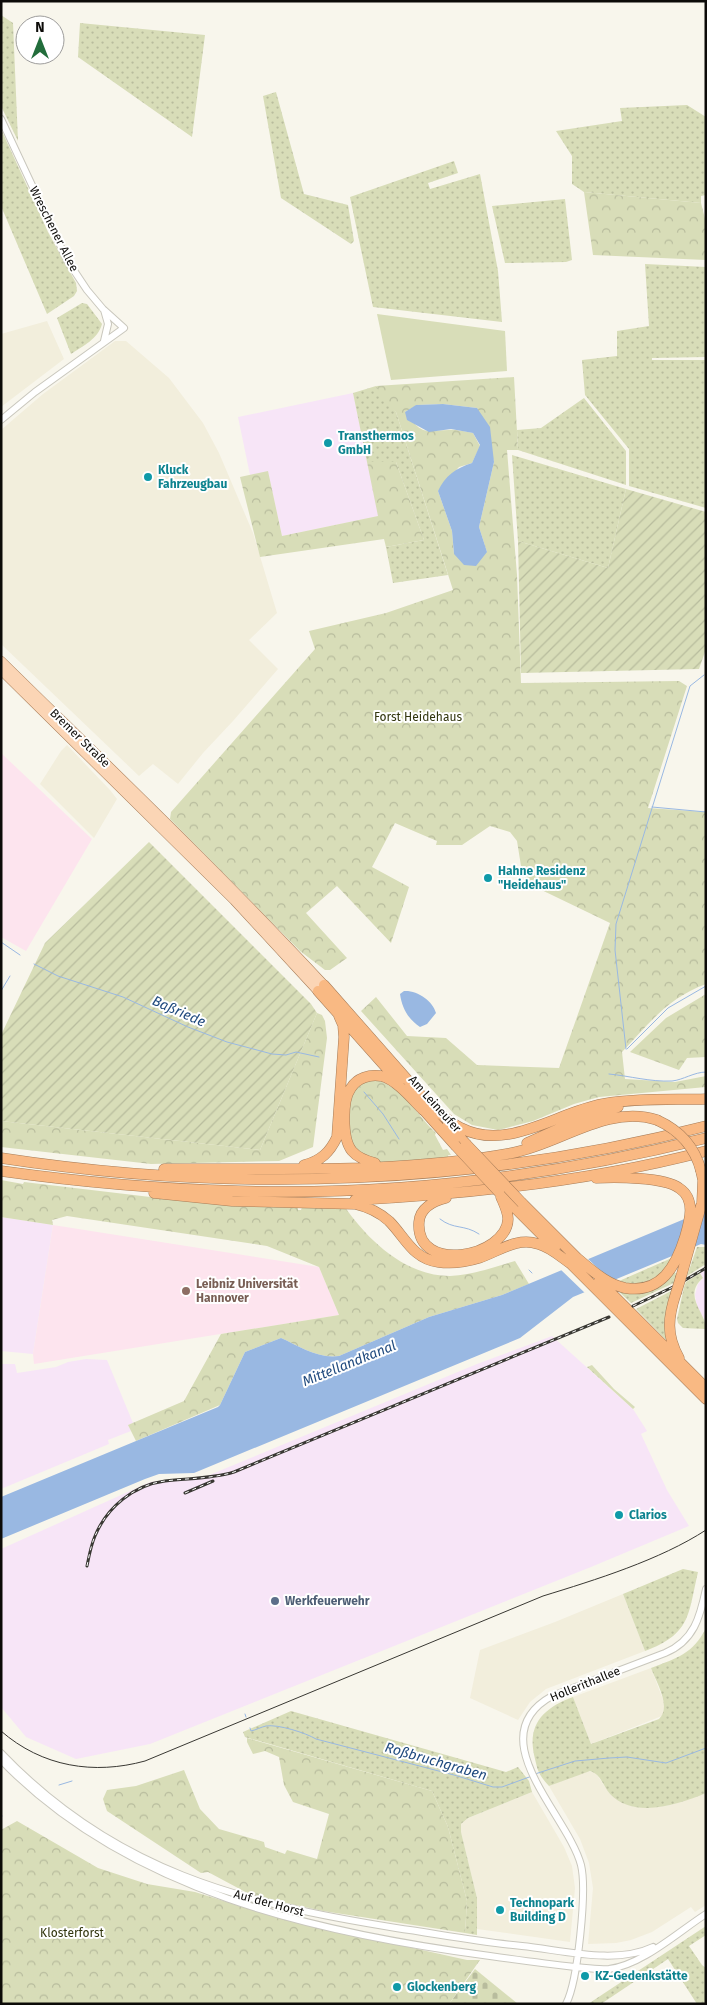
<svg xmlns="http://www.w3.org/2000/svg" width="707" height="2005" font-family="'Fira Sans',sans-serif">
<defs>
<pattern id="grass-dots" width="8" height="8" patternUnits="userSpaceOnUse" patternTransform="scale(1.25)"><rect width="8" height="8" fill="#d8ddb8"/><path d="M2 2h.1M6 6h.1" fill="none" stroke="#b8bc9d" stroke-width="1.8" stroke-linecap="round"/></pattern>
<pattern id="forest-crowns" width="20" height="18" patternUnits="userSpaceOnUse" patternTransform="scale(1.25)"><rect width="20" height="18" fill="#d8ddb8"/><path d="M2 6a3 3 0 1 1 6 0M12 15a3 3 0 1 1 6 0" fill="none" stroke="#b8bc9d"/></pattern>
<pattern id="cemetery-stones" width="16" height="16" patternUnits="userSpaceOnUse" patternTransform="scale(1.25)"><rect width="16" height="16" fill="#d8ddb8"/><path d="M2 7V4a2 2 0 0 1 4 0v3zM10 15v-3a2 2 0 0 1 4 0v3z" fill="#b8bc9d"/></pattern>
<pattern id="garden-furrows" width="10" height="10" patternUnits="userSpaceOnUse" patternTransform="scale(1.25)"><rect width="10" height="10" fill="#d8ddb8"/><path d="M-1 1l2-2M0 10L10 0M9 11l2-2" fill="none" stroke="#b8bc9d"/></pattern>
</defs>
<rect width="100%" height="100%" fill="#f8f6ec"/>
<path fill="#f2eedc" d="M 47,321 L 64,359 L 1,407 L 1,334 Z
M 115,341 L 126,341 L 169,378 L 203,423 L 219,453 L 253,533 L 277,613 L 249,640 L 278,669 L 233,721 L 203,753 L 178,784 L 153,764 L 139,776 L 1,644 L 1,430 L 43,394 Z
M 67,745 L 110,790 L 117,799 L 94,838 L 40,784 L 61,751 Z
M 623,1594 L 645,1651 L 546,1689 L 530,1702 L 518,1720 L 470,1698 L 480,1650 L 555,1622 Z
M 651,1668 L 665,1705 L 665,1711 L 662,1716 L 591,1744 L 573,1697 Z
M 585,1771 L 595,1772 L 610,1794 L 623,1803 L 635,1807 L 657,1807 L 671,1805 L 706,1793 L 706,1905 L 695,1912 L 691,1907 L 652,1932 L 631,1940 L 616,1943 L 588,1944 L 593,1888 L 589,1863 L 580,1839 L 549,1786 Z
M 532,1792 L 564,1847 L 572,1866 L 575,1888 L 570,1942 L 477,1929 L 477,1898 L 461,1832 L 461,1824 L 468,1818 Z"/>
<path fill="#f7e5f7" d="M 353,393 L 379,516 L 282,536 L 268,472 L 250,475 L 238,417 Z
M 1,1217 L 53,1225 L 33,1354 L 1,1351 Z
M 706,1270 L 706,1322 L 697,1307 L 695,1295 L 698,1284 L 703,1278 L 700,1273 Z
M 552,1336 L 633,1409 L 647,1431 L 641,1434 L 667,1490 L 689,1526 L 591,1567 L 150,1744 L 76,1759 L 26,1737 L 1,1707 L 1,1549 L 150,1482 L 207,1476 L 477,1364 Z
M 86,1359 L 107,1360 L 133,1423 L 128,1425 L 131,1431 L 108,1440 L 109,1444 L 1,1489 L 1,1364 L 15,1364 L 17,1373 L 56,1367 L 68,1362 Z"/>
<path fill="#fde4ee" d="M 1,753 L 92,839 L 26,951 L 1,937 Z
M 53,1225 L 319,1267 L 339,1315 L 34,1364 L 33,1354 Z"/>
<path fill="url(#grass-dots)" d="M 1,15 L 13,23 L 18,141 L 1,106 Z
M 80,23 L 205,35 L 192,137 L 78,57 Z
M 276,92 L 304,194 L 348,205 L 354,241 L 351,244 L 281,198 L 263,96 Z
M 687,105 L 706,117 L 706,195 L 701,196 L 701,203 L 584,192 L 572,184 L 572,156 L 556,131 L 622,121 L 620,108 Z
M 1,129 L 48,232 L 76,283 L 77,291 L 74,296 L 47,314 L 1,206 Z
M 454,161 L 458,173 L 428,183 L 430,189 L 480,174 L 498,271 L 502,322 L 373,307 L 350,197 Z
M 565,199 L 572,260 L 566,262 L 505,263 L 492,206 Z
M 645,264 L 706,267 L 706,357 L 652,358 L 652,360 L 706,360 L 706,508 L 629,486 L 629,449 L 585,395 L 582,360 L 617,356 L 617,331 L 649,326 Z
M 82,303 L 87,304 L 102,324 C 98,339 83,346 71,354 L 57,318 Z
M 376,386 L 396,412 L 448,575 L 393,583 L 386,547 L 424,540 L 396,462 L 367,462 L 353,393 Z
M 584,398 L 626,451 L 626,485 L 518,450 L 517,430 L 541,428 Z
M 512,455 L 626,489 L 608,568 L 518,541 Z
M 697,1247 L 706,1247 L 706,1264 L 687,1276 Z
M 674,1257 C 661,1278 643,1289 619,1281 Z
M 674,1272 L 678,1275 L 676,1282 L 631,1303 L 614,1287 L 626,1290 Z
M 700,1273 L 703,1278 C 682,1296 706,1312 706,1329 L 683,1328 L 678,1323 L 677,1319 L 684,1287 L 686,1282 Z
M 673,1290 L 671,1345 L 636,1309 Z
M 592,1365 L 614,1389 L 635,1407 L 633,1409 L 587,1367 Z
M 683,1569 L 698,1572 C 688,1615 691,1634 645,1651 L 623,1594 Z
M 706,1628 L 706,1793 C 678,1805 634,1819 610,1794 C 603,1786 601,1774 590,1771 L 549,1786 C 539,1775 538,1772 535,1759 C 526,1725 543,1708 573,1697 L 591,1744 L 659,1719 C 672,1707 656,1682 651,1668 C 677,1658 693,1654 706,1628 Z
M 291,1711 L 506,1772 L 518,1767 L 529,1781 L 532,1792 L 468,1818 L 461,1824 L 461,1832 L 477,1898 L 477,1935 L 465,1933 L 467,1901 L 448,1827 L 432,1791 L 245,1737 L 243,1732 Z
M 706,1926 L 706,1935 L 689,1946 L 702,1965 L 706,1968 L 706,2004 L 697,2004 L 668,1959 L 601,2004 L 588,2004 Z"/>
<path fill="url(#forest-crowns)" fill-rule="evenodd" d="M 584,192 L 701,203 L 706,223 L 706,260 L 593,255 Z
M 514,377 L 518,450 L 507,450 L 517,575 L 521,683 L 679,681 L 687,686 L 648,808 L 706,812 L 706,984 C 666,999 650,1023 622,1052 L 625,1079 L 675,1082 L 706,1076 L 706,1087 L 599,1097 L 574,1104 L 533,1121 L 498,1130 L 472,1125 L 454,1114 L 361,1011 L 376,997 L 407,1036 L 446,1038 L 477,1065 L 559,1068 L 610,923 L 527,883 L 521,866 L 517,841 L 510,832 L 490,826 L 462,845 L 436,845 L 437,841 L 395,823 L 372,867 L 409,887 L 391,943 L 337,886 L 306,913 L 347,958 L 330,970 L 325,970 L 300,951 L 170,819 L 171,812 L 315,649 L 309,631 L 386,613 L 453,590 L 396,412 L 385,402 L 376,386 ZM 443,404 L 477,408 L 494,462 L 479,527 L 487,552 L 454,554 L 452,531 L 438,491 L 459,467 L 472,463 L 480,446 L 473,433 C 465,432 457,429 449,430 C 422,431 423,435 405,412 L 417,405 Z
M 367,462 L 396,462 L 424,540 L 386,547 L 384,539 L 260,557 L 240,477 L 268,471 L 282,536 L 378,516 Z
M 706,994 L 706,1057 L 687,1058 L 679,1070 L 630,1052 L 666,1018 Z
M 317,1013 L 322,1015 L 325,1021 L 327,1038 L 313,1147 L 279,1161 L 151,1164 L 1,1147 L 1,1121 L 260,1150 Z
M 372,1079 C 401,1084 416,1114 436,1133 L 435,1135 L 443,1150 L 447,1149 L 451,1155 L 448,1155 L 449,1158 C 432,1159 379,1167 366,1159 C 360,1155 354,1147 350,1141 C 349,1118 343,1086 372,1079 Z
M 1,1180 L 23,1184 L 24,1182 L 184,1201 L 298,1207 L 298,1210 L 301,1210 L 302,1207 L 344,1206 C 368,1240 405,1276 450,1276 C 472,1275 494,1267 515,1261 L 529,1284 L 502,1295 L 429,1317 L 339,1356 C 318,1359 299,1346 281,1338 L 245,1352 L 220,1405 L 136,1441 L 128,1425 L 184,1401 L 221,1334 L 339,1315 L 319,1267 L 267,1246 L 67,1216 L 52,1220 L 53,1225 L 1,1217 Z
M 247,1738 L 432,1791 L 448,1827 L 467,1901 L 465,1933 L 323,1911 L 251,1895 L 208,1872 L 201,1873 L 107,1811 L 103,1799 L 107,1790 L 136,1786 L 184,1770 L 200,1809 L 219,1829 L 264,1842 L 265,1847 L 285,1854 L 287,1850 L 317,1859 L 329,1814 L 293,1802 L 284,1785 L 279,1757 L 265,1751 L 253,1754 L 247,1742 Z
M 17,1821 L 98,1868 L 147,1884 L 195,1892 L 278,1918 L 467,1960 L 480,1960 L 449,2004 L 1,2004 L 1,1830 Z"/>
<path fill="url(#cemetery-stones)" d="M 475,1969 L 518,2004 L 449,2004 Z"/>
<path fill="url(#garden-furrows)" d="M 626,489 L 706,512 L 706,649 L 699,669 L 521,673 L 518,541 L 608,568 Z
M 149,842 L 311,1004 L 317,1013 L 260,1150 L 1,1121 L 1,1035 L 45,943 Z"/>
<path fill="#d8ddb8" d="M 377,314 L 505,331 L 507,371 L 391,380 Z"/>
<path fill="#99b8e2" d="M 443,404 L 477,408 L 490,427 L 494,462 L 479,527 L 487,552 L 476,566 L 464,565 L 454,554 L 452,531 L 438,491 C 445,476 456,468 472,463 L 480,445 L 473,433 L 451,429 L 429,432 L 407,420 L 405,412 L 416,405 Z
M 404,991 C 417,990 433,1001 436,1013 L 427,1024 L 420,1027 C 408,1019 402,1008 400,994 Z
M 706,1210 L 706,1245 L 701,1244 L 573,1297 L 520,1338 L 194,1473 L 159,1474 L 145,1479 L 1,1539 L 1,1497 L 218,1407 L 220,1405 L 245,1352 L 281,1338 C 299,1346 318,1359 339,1356 L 429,1317 L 502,1295 Z"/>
<path fill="#f8f6ec" d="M 586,1257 L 604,1274 L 617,1281 L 586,1294 L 559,1268 Z"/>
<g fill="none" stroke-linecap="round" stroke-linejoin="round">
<path stroke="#99b8e2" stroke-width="1" d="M 652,807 L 706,812
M 1,942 L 20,955
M 34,964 L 58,976 L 123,997 L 188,1027 L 227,1042 L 272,1054 L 286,1055 L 296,1052 L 319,1057
M 1,991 L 10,976
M 626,1049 L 615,950 L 616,924 L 690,686 L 704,675
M 627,1049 L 668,1008 L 706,986
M 609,1074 C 630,1076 650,1082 672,1081 C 683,1080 694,1072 706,1072
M 364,1092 L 383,1114 L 399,1139
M 440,1219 C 454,1230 464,1224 479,1234
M 529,1270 L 532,1273
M 245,1714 L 246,1717
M 250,1728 L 251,1731 C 256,1730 261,1727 266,1726 C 278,1724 306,1733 316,1739 L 454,1775 L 493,1787 L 502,1787 L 532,1776
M 535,1774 L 575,1761 L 609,1758 L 627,1757 L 666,1763 L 706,1748
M 59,1785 L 72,1781
M 1,1814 L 2,1816"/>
<defs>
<path id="minor" d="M 1,119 L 67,260 L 87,290 L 103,309 L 124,328 L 35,392 L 1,420
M 104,310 L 108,324 L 104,341
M 1,1753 C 114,1871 240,1903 396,1928 C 438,1934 480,1942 522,1946 C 562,1950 615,1965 653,1947
M 1,1760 C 127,1891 316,1933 490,1956 C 518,1960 547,1964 575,1967 C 586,1968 598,1970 609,1969 C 642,1965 678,1932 706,1914
M 566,2004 C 578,1981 587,1890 581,1865 C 568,1815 478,1737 552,1696 L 665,1653 C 694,1641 700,1617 706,1589"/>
<path id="major" d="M 1,661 C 110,768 220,873 324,985
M 1,670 L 234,900 L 318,991"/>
<path id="highway" d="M 324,985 L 434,1110
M 318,991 L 399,1082
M 420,1106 L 455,1145
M 430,1106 C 440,1113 450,1123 461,1128 C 508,1152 557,1112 603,1104 C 637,1098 672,1100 706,1099
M 448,1124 L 466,1144
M 527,1143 L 583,1118 L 618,1107
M 1,1158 C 235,1194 477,1185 706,1126
M 375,1163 C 367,1161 358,1158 352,1151 C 342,1139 342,1100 351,1088 C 357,1078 370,1074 381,1076 C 397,1080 412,1099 423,1110
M 304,1165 C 321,1161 330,1152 337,1137 L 344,1037 L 343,1025 L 339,1016
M 164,1169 C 279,1168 398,1174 512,1153 C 560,1144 607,1104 657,1120
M 1,1171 C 80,1182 159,1189 238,1191 C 396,1196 553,1176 706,1138
M 701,1171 L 703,1180 L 702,1203
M 499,1192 L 555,1248
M 154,1193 L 232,1201 L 355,1204 C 368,1207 379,1212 389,1221 C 405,1237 413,1259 438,1262 C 451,1264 466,1262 479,1258 C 499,1251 517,1237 538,1244 C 550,1247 561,1257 571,1264
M 446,1198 C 434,1201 420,1208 419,1222 C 415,1275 507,1257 508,1219 C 508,1212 504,1204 501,1197
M 355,1200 C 472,1194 592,1181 706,1151
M 522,1203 L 580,1261
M 577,1258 C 592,1270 606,1284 625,1288 C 661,1294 676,1266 685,1237 C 690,1220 696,1199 679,1188 C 664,1177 616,1177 596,1178
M 567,1260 L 706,1399
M 681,1277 L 701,1206 L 706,1197
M 599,1281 L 706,1388
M 676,1293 C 668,1317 666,1335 679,1358"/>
</defs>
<use href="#minor" stroke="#c9c7bd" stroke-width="8"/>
<use href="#major" stroke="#a67c58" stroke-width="10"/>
<use href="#highway" stroke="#a67c58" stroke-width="11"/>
<use href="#minor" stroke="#fff" stroke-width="6"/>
<use href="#major" stroke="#fbd5b5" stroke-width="9"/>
<use href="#highway" stroke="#f9b983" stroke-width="10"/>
<path stroke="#393833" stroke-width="1" d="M 1,1731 C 42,1767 94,1775 145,1761 L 543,1596 C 595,1580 660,1560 706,1530"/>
<defs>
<path id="rail" d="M 633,1306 L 673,1287 L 706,1268
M 185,1493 L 213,1481
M 87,1566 C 89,1556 91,1545 95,1536 C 107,1507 134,1485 165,1481 C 189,1478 211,1479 234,1472 L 609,1317"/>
</defs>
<use href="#rail" stroke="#393833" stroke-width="3"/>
<use href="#rail" stroke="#fff" stroke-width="1" stroke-dasharray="4" stroke-linecap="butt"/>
<defs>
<path id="highway-bridge" d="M 657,1120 C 679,1130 695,1147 701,1171
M 466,1144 L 522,1203
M 455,1145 L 499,1192
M 676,1293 L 681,1277"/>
</defs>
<use href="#highway-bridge" stroke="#a67c58" stroke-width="11" stroke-linecap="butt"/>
<use href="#highway-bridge" stroke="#f9b983" stroke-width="10"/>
</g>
<g fill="#0f9aa8" stroke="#fff" stroke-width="2">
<circle cx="328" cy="443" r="5"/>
<circle cx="148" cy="477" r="5"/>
<circle cx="488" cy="878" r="5"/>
<circle cx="619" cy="1515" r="5"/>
<circle cx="500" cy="1910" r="5"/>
<circle cx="585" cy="1976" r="5"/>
<circle cx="397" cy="1987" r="5"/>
</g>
<circle fill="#8d6e63" stroke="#fff" stroke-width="2" cx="186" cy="1291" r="5"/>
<circle fill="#5c6f8a" stroke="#fff" stroke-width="2" cx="275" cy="1601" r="5"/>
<g text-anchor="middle" stroke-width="4" stroke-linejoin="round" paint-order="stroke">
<g font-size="12" fill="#0c0b08" stroke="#fff">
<text transform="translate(54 229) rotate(63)" y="4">Wreschener Allee</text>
<text transform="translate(80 738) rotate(44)" y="4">Bremer Straße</text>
<text transform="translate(435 1104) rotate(48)" y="4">Am Leineufer</text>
<text transform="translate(585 1684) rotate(-22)" y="4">Hollerithallee</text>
<text transform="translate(269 1903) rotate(15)" y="4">Auf der Horst</text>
</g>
<g font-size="12" font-weight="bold" fill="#0d838f" stroke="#fff" text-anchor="start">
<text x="338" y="440">Transthermos<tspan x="338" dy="14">GmbH</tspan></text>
<text x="158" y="474">Kluck<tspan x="158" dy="14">Fahrzeugbau</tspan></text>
<text x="498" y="875">Hahne Residenz<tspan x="498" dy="14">"Heidehaus"</tspan></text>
<text x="629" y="1519">Clarios</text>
<text x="510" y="1907">Technopark<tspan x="510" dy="14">Building D</tspan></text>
<text x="595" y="1980">KZ-Gedenkstätte</text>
<text x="407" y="1991">Glockenberg</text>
</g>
<g font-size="12" fill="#31350d" stroke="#fff">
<text x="418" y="721">Forst Heidehaus</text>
<text x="72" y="1937">Klosterforst</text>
</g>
<g font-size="12" font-weight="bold" fill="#785e54" stroke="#fff" text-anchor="start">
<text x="196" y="1288">Leibniz Universität<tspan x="196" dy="14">Hannover</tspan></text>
</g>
<g font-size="12" font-weight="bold" fill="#4e5e75" stroke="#fff" text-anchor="start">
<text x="285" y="1605">Werkfeuerwehr</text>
</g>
<g font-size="14" font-style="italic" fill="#214b7f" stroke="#fff">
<text transform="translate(179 1011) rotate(24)" y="5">Baßriede</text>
<text transform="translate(349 1363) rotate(-22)" y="5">Mittellandkanal</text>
<text transform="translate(436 1761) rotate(16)" y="5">Roßbruchgraben</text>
</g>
</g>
<rect width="707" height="2005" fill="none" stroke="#0c0b08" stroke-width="5"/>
<g transform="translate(40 40)"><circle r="24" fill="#ffffff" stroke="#9e9d9c"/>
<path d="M0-4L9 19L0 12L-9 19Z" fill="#226d3b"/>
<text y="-8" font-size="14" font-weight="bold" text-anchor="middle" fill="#0c0b08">N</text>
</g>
</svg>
